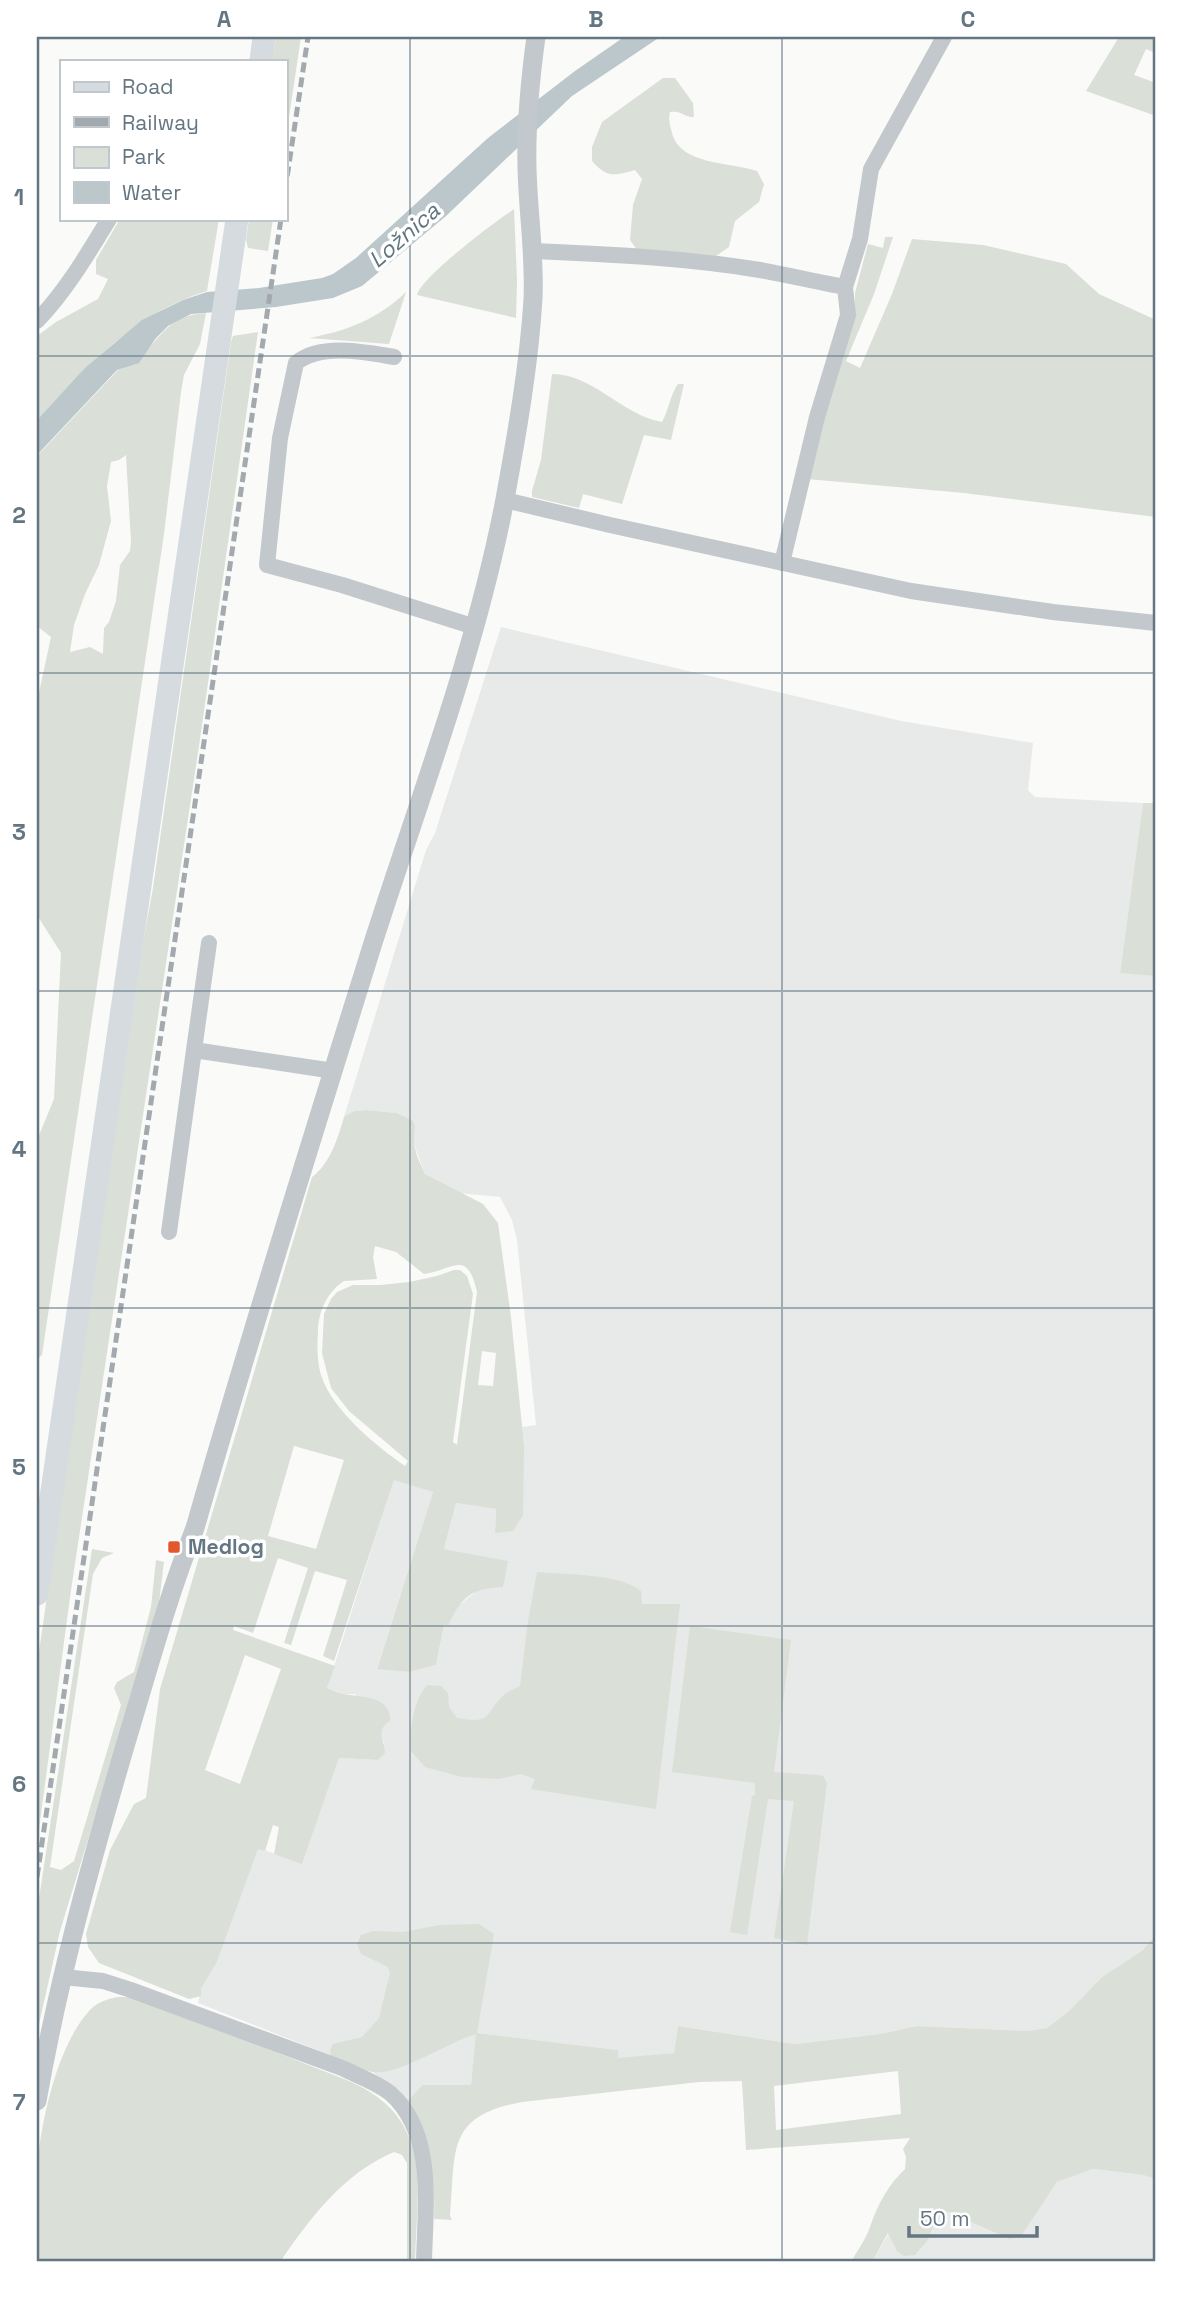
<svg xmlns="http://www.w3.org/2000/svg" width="1193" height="2299" font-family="'Space Grotesk',sans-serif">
<rect width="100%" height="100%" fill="#fafaf8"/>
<path fill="#e8e9e9" d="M 501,627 L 901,721 L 1033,743 L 1028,790 L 1035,797 L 1143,803 L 1120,973 L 1156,975 L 1156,1934 L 1143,1950 L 1102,1977 L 1070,2010 L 1047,2028 L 1027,2031 L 917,2026 L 880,2034 L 795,2044 L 678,2026 L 674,2053 L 629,2058 L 617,2058 L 618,2050 L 477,2033 L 471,2085 L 422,2085 L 406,2103 L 373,2072 L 198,2003 L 201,1989 L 217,1962 L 258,1848 L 302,1863 L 339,1758 L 378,1760 L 384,1743 L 380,1733 L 382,1726 L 355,1694 L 344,1694 L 327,1688 L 394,1479 L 433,1492 L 377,1668 L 408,1672 L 436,1665 L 444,1625 L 449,1625 L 456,1608 L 480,1588 L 504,1588 L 491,1558 L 444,1549 L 456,1503 L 496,1509 L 495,1533 L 524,1445 L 522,1427 L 536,1425 L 517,1240 L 512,1220 L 500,1197 L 459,1193 L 425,1174 L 414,1144 L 415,1126 L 395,1113 L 366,1110 L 354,1111 L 344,1117 L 426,850 L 435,833 Z
M 1093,2169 L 1143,2175 L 1156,2179 L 1156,2262 L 872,2262 L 889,2233 L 927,2241 L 940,2209 L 1009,2239 L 1020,2238 L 1057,2182 Z"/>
<path fill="#dadfd7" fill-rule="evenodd" d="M 276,37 L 301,37 L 285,144 L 285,61 L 272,61 Z
M 1119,37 L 1156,37 L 1156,53 L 1146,49 L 1134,75 L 1156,83 L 1156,116 L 1086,91 Z
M 663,78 L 675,78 L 693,103 L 694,117 C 685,118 682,110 670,112 C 668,120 670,125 672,133 C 680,165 730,162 757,171 L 764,184 L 759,202 L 735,221 L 729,247 L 716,256 L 637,250 L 630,240 L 633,205 L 642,179 L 635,170 C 614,176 607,178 592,161 L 592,147 L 602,122 Z
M 514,209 L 517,280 L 516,318 L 417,295 C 422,276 495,222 514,209 Z
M 120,219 L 219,219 L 207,291 C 134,313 88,366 37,420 L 37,336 L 56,322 L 98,299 L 108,279 L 96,274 L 96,260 Z
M 249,219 L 273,219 L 268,251 L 248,248 L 246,240 Z
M 885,237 L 893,237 L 874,294 L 846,361 L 860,368 L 892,294 L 912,239 L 983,245 L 1066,264 L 1099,294 L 1156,320 L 1156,517 L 964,493 L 807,479 L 855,307 L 855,293 L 868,244 L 883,248 Z
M 406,292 L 389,344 L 309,338 C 347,331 378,319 406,292 Z
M 206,313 L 200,344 L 184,375 L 181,392 L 164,534 L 42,1355 L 37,1359 L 37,1140 L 54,1099 L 61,953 L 37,915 L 37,702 L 51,637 L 37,626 L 37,456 L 118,370 C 156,359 155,316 206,313 ZM 126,455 L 131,542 L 130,551 L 120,565 L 116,601 L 109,622 L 104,628 L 103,654 L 90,647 L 70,652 L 74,625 L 85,594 L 99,565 L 111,521 L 107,486 L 111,462 L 119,460 Z
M 258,332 L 199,746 L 71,1590 L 37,1844 L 37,1665 L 144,937 L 153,888 L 231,342 L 233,336 Z
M 552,374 C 593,374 622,415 662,422 C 669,410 670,395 678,384 L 684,384 L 671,440 L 644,435 L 622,504 L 583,494 L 579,508 L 532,497 L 532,491 L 541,460 Z
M 1143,803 L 1156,803 L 1156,976 L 1120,973 Z
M 366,1110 L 396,1113 L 413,1121 L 415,1126 L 414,1144 L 417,1156 L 425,1174 L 483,1204 L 498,1223 L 511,1317 L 524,1445 L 523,1515 L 513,1531 L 495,1533 L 496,1509 L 456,1503 L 444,1549 L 508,1561 L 503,1588 C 474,1586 459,1599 449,1625 L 444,1625 L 436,1665 L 409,1672 L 377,1669 L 433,1492 L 394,1480 L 334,1661 L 323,1656 L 347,1580 L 315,1571 L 291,1645 L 284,1643 L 308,1568 L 278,1558 L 253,1633 L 234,1626 L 233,1630 L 335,1666 L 327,1688 C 333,1690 339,1693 344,1694 C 361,1697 391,1696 390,1720 C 375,1732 384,1737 385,1753 L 378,1760 L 339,1758 L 302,1864 L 274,1854 L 279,1827 L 273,1825 L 265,1851 L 258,1849 L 217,1962 L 201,1989 L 201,1996 L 189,1999 L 99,1963 L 88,1947 L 86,1934 L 110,1850 L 134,1804 L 146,1798 L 160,1689 L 312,1177 C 330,1164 338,1138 344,1117 L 354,1111 ZM 375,1246 L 396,1252 L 424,1274 C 453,1270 467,1248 477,1292 L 457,1445 L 453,1442 L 473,1294 L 467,1276 L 460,1270 L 454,1270 L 437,1276 L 409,1282 L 381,1285 L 353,1285 L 337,1292 L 331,1299 L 324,1314 L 322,1353 L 331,1388 L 349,1411 L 408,1461 L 405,1466 C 376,1446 332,1410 321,1375 C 317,1362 317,1346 318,1332 C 318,1312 327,1292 344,1281 L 377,1279 L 373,1257 ZM 482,1351 L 496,1353 L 493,1386 L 478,1385 ZM 294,1446 L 344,1460 L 316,1549 L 268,1536 ZM 245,1655 L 281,1669 L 240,1784 L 205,1770 Z
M 92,1549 L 114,1553 L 102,1558 L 93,1574 L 50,1867 L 61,1870 L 74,1861 L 121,1705 L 114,1688 L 117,1682 L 134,1672 L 151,1607 L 156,1560 L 164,1562 L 158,1611 L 60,1931 L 37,2033 L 37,1912 Z
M 537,1572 C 566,1575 618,1573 641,1591 L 642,1604 L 680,1604 L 656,1809 L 531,1789 L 535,1779 L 521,1774 L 499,1779 L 462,1777 L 425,1767 L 410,1750 C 411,1726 412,1704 427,1685 L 441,1686 L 448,1693 L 449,1707 L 457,1718 C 493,1724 482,1716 504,1695 C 508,1691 515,1689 520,1686 L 528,1621 Z
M 690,1626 L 791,1640 L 774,1772 L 818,1775 L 823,1776 L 827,1783 L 807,1945 L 774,1938 L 794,1801 L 768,1799 L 747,1935 L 730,1932 L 752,1796 L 755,1795 L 755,1783 L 672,1772 Z
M 479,1924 L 494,1934 L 477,2033 L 618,2050 L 618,2058 L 674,2053 L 678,2026 L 795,2044 L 880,2034 L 917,2026 L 1027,2031 L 1047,2028 L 1070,2010 L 1102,1977 L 1143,1950 L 1156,1934 L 1156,2179 L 1143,2175 L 1093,2169 L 1057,2182 L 1020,2238 L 1009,2239 L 941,2209 L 927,2241 L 915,2255 L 904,2256 L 897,2251 L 888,2233 L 872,2262 L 851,2262 C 857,2251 866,2239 870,2227 C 878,2204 888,2185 905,2169 L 906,2157 L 903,2149 L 910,2138 L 746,2150 L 742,2081 L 699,2082 L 522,2102 C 445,2116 456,2151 450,2216 L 452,2220 L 434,2219 C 436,2167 427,2149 406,2103 L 422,2085 L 471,2085 L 476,2034 C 448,2042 398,2076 373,2072 C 359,2070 344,2061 331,2056 L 330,2050 L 333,2044 L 362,2037 L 379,2018 L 390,1973 L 388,1967 L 361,1954 L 357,1944 L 361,1935 L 373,1931 L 403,1932 L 440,1925 ZM 898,2071 L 901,2114 L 776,2130 L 774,2086 Z
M 118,1997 L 128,1997 L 159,2006 L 349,2081 C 434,2118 417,2185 415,2262 L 407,2262 L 407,2163 L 402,2155 L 394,2152 C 344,2173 310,2218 280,2262 L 37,2262 C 37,2231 34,2197 37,2166 C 42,2118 57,2047 89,2011 C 97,2002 107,1999 118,1997 Z"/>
<path fill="#bbc7cb" d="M 624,37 L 660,37 L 572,96 L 446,216 L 362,286 L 333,298 L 276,307 L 191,314 L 168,326 L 156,338 L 139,363 L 117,370 L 37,455 L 37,420 L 85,368 L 142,320 L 183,300 L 207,292 L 259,288 L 322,278 L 333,274 L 356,258 L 488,138 L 575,71 Z"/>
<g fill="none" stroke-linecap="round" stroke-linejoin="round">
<path stroke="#c3c8cc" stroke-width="16" d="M 533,251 C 609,254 685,258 760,270 C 788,275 817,282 845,287 L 860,239 L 871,169 L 944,37
M 37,321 C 66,291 87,255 109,219
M 394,357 C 364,352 321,343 296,363 L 280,438 L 267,565 L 342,585 L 475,627
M 505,500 L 610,525 L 911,591 L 1053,612 L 1156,623
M 782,563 L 817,417 L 848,315 L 845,287
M 209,943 L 194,1050 L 334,1071
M 169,1232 L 194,1050
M 63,1977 L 103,1981 L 131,1990 L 342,2068 C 358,2076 376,2082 390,2093 C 436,2133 425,2208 424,2262"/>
<path stroke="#c3c8cc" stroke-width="19" d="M 37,2101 C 58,1981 91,1862 125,1746 C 147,1673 167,1599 195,1528 C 251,1333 312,1138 373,943 C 420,796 476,651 505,499 C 517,433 529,365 533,299 C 535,255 528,212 527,168 C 526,124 530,80 536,37"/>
<path stroke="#d6dbdf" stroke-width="23" d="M 261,61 L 264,37
M 37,1594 L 237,219"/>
<path stroke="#a2aab0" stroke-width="5" stroke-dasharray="10 5" stroke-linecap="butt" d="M 285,191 L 308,37
M 37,1877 L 281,219"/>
</g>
<path fill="none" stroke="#657683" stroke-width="2" stroke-opacity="0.55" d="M 410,37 L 410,2262M 782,37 L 782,2262M 37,356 L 1156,356M 37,673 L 1156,673M 37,991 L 1156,991M 37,1308 L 1156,1308M 37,1626 L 1156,1626M 37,1943 L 1156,1943"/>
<rect fill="#e4572e" stroke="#fff" stroke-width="2.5" x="167" y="1540" width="14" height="14" rx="3.5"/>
<g text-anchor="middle" stroke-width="7" stroke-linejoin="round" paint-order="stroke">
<g font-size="21" font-weight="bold" fill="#657683" stroke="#fff" text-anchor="start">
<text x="188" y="1554">Medlog</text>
</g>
<g font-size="23" font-style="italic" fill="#60757c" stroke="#fff">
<text transform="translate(404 235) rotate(-41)" y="8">Ložnica</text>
</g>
</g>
<rect width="1193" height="2299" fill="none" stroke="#ffffff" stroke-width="77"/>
<rect x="60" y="60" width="228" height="161" fill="#ffffff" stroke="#c1c8cd" stroke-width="2"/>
<rect x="74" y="82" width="35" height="10" fill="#d6dbdf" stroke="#c1c8cd" stroke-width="2"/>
<text x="122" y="94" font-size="21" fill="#657683">Road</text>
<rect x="74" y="117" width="35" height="10" fill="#a2aab0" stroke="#c1c8cd" stroke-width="2"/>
<text x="122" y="130" font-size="21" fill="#657683">Railway</text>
<rect x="74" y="147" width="35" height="21" fill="#dadfd7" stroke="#c1c8cd" stroke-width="2"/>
<text x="122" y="164" font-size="21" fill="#657683">Park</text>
<rect x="74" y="182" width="35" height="21" fill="#bbc7cb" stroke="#c1c8cd" stroke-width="2"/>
<text x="122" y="200" font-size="21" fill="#657683">Water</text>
<path d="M909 2226v10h128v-10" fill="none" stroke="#657683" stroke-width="3.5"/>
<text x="920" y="2226" font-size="21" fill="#657683" stroke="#ffffff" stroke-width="5" paint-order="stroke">50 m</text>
<rect x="38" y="38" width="1116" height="2222" fill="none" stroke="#657683" stroke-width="2.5"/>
<g font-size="23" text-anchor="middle" font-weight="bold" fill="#657683">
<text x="224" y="27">A</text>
<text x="596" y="27">B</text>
<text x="968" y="27">C</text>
<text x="19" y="205">1</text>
<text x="19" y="523">2</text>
<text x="19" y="840">3</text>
<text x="19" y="1157">4</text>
<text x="19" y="1475">5</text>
<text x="19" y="1792">6</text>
<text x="19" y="2110">7</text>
</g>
</svg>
